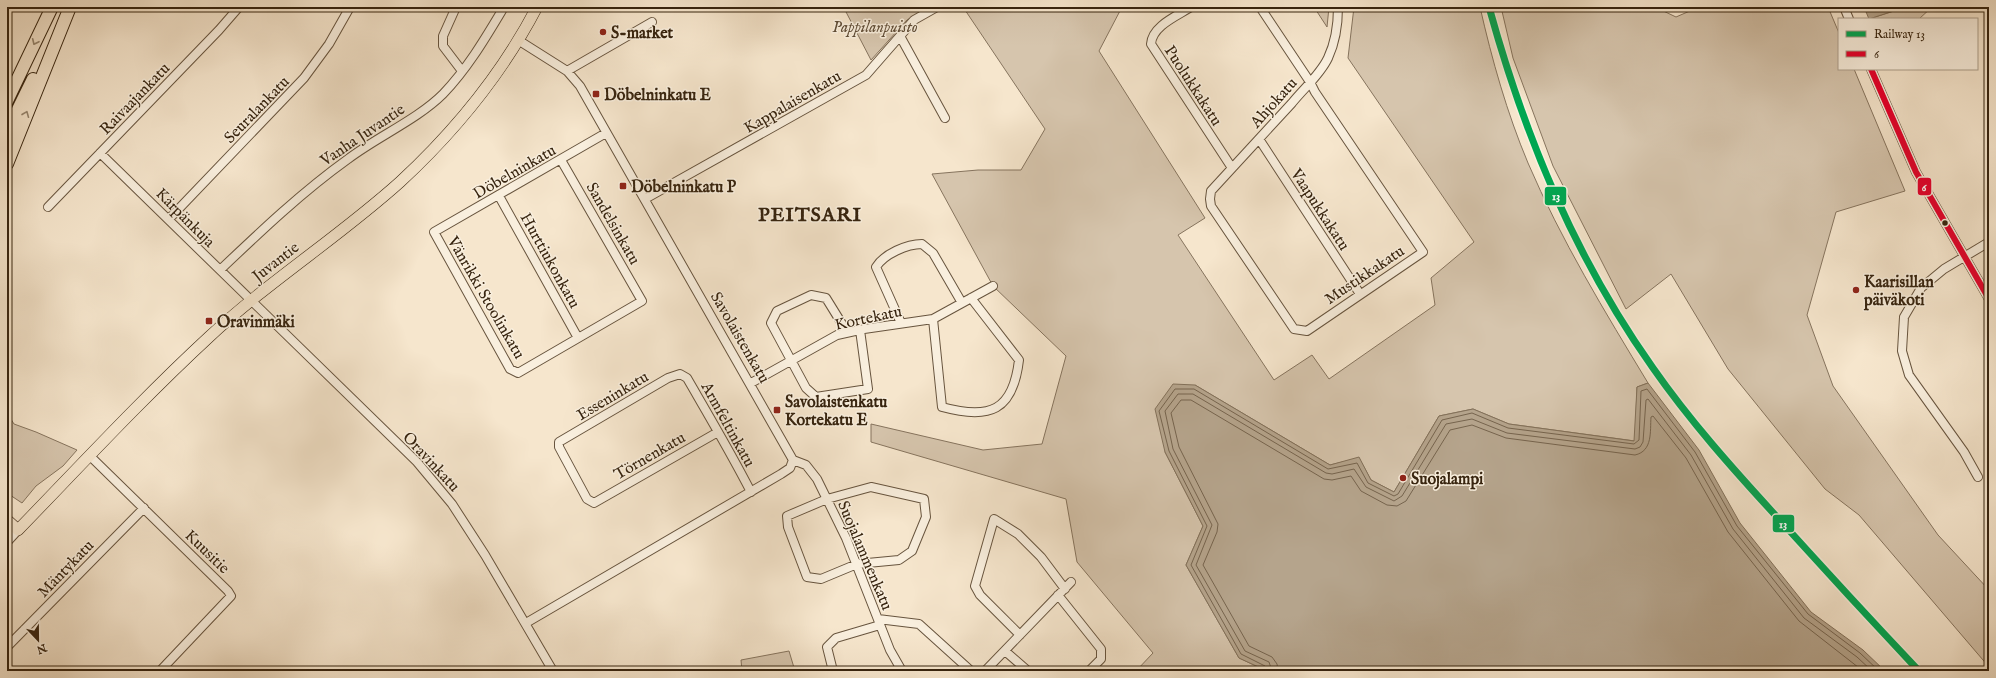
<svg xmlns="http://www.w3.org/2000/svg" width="1996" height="678" font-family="'IM FELL English',serif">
<rect width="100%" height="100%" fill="#f6e6cd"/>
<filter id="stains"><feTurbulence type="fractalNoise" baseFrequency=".005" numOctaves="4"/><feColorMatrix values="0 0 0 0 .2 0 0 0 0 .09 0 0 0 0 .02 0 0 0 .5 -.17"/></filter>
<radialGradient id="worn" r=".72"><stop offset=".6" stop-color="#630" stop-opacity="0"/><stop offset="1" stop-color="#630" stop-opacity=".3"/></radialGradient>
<path fill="#d6c5ad" stroke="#86745e" d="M 846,7 L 929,7 L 907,20 L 871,60 L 845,10 Z
M 963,7 L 1122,7 L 1099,51 L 1205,218 L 1178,235 L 1274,380 L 1312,355 L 1329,379 L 1435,305 L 1431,278 L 1474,242 L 1348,58 L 1354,7 L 1480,7 C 1492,60 1507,113 1528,163 C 1561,240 1605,312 1648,383 L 1637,387 L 1635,441 L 1509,424 L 1473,409 L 1439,416 L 1394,492 L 1371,480 L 1359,458 L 1330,465 L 1195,385 L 1165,452 L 1203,526 L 1186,565 L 1239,658 L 1267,671 L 1136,671 L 1153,653 L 1077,562 L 1066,499 L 871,442 L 871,424 L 983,450 L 1042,444 L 1066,356 L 993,286 L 932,174 L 978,170 L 1021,170 L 1045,129 Z
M 1314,7 L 1329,7 L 1327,27 Z
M 1501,7 L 1655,7 L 1676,17 L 1699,7 L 1828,7 L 1839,33 L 1839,69 L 1854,69 L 1905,191 L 1836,212 L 1807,315 L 1833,386 L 1938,535 L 1989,590 L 1989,667 L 1859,515 L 1825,489 L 1728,369 L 1671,274 L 1626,309 L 1553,166 L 1513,58 Z
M 1906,7 L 1932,7 L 1919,19 L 1869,19 Z
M 7,413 L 14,424 L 36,432 L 77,450 L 63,466 L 36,486 L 22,503 L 7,493 Z
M 789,651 L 795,671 L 742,671 L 741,660 Z"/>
<path fill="#b5a48c" stroke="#83715a" d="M 1864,7 L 1906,7 L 1869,19 Z
M 1648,383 L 1699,450 L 1740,523 L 1811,612 L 1863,650 L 1885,671 L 1267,671 L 1239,658 L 1186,565 L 1203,526 L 1165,452 L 1155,409 L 1173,384 L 1195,385 L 1330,465 L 1359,457 L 1371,480 L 1394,492 L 1439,416 L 1473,409 L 1509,424 L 1634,441 L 1637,387 Z"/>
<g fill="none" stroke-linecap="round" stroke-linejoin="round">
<path stroke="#76644e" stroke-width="1" d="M 1267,671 L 1265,666 L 1241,654 L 1191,565 L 1207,526 L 1169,451 L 1159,411 L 1175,389 L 1194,389 L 1328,469 L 1357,463 L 1368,483 L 1394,496 L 1398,494 L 1442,420 L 1472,413 L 1508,428 L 1634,444 L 1639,440 L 1641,391 L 1647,389 L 1695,452 L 1737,526 L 1808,614 L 1860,653 L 1879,671
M 1272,671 L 1269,662 L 1245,651 L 1196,565 L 1212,525 L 1173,449 L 1165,411 L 1178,394 L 1193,394 L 1326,473 L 1332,474 L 1354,469 L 1366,487 L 1394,501 L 1402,496 L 1446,424 L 1472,419 L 1507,433 L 1635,449 L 1640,447 L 1643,442 L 1646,400 L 1648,399 L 1691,455 L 1733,529 L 1804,618 L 1857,657 L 1872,671
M 1278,671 L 1277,664 L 1272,657 L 1249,646 L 1203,565 L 1217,532 L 1218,524 L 1179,447 L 1171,413 L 1181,400 L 1191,400 L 1324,479 L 1332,480 L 1351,476 L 1361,491 L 1387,505 L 1397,506 L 1406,501 L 1450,430 L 1472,425 L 1506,438 L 1635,455 C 1653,451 1650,431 1651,417 L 1653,416 L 1686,458 L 1728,532 L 1799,621 L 1863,671"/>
<defs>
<path id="minor" d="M 456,7 L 443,36 L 443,46 L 462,71
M 1191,7 C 1177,16 1152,26 1151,44 L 1232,168
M 1260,7 L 1310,82 L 1315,92 L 1423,252 L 1307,331 L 1294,329 L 1211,206 L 1210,199 L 1211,191 C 1238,162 1265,132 1292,103 C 1304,88 1320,75 1328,58 C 1336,41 1338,25 1338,7
M 1844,7 L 1849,19
M 900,36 L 945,118
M 518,40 L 567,71 L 580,86 L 793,460 L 790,468 L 781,474 L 526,623
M 1871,69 L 1916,172 L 1989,299
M 567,71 L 652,22
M 1259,139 L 1360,294
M 100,153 L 417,462 L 452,504 L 485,555 L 553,671
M 561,160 L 642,301 L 518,373 L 510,369 L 434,232 L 606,133
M 499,196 L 578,338
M 645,199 L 866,75 L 914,20 L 937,7
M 48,207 L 219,30 L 239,7
M 169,219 L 304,78 L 329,44 L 350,7
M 220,270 C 261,231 302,192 348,159 C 377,137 418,119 443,94 C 468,68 486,37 504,7
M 933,319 L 942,407 C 990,420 1013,411 1019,360 L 971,298
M 901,323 L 876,267 C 884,254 907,244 922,244 L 933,253 L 962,303
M 847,332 L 826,298 L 811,295 L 777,311 L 771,323 L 806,388 L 816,397 L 868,389 L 860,330
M 751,383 L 837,335 L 864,329 L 933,319 L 993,286
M 718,432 L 594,503 L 587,499 L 559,447 L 559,442 L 668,378 L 680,374 L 687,378 C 709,416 731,453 751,492
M 90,456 L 228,591 L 231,596 L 160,671
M 793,460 L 806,465 L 817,479 L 846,538 L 890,650 L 902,671
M 1978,477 L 1964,452 L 1909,375 L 1902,351 L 1904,317 L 1921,288 L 1944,269 L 1989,242
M 871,487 L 924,499 L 926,517 L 912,551 L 899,560 L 857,564 L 821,579 L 807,577 L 788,527 L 787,516 L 827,499 Z
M 7,542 L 18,530
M 1058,595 L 1101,649 L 1101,659 L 1089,671
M 878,619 L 919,624 L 971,671
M 1020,635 L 980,595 L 975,586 L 994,519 L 1018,534 L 1041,557 L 1065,589
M 7,647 L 144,508
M 1005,651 L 1028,671
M 833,671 L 827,647 L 836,638 L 880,625
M 985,671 L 1071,582"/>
<path id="major" d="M 7,520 L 18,530 C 81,465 143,398 209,337 C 269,281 339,237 400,182 C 454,132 503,72 537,7"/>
<path id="highway" d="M 7,101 L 52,7
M 7,132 L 33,79
M 7,164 L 70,7"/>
</defs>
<use href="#minor" stroke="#67543e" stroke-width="10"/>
<use href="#major" stroke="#37240f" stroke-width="12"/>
<use href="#highway" stroke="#37240f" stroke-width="14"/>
<use href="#minor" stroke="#f9efde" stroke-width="8"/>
<use href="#major" stroke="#f6e6cd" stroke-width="11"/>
<use href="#highway" stroke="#f6e6cd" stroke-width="12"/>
<defs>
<path id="bus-1" d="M 1871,69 L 1916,172 L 1989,299"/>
</defs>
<use href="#bus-1" stroke="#f9efde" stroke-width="9"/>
<use href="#bus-1" stroke="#e4002b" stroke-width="6"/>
<defs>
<path id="rail-1" d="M 1489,7 C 1525,137 1575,258 1653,368 C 1690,421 1733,469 1777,517 C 1824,569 1871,620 1919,671"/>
</defs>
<use href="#rail-1" stroke="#f9efde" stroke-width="10"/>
<use href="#rail-1" stroke="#00a651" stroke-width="7"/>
</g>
<defs><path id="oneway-chevron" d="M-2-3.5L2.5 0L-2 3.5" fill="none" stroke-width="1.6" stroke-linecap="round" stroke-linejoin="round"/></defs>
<g stroke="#96856e">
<use href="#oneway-chevron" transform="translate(35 42) rotate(115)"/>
<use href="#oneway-chevron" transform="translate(26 114) rotate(-68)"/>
</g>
<g fill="#8f2418" stroke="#f9efde" stroke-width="1.5">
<circle cx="603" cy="32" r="4"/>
<rect x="592" y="90" width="8" height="8" rx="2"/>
<rect x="619" y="182" width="8" height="8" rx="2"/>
<circle cx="1856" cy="290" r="4"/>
<rect x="205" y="317" width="8" height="8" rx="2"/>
<rect x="773" y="406" width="8" height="8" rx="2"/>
<circle cx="1403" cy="478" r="4"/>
</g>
<circle fill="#37240f" stroke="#f9efde" stroke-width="1.5" cx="1945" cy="223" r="3.5"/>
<g text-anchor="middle" stroke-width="3" stroke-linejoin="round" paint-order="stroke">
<g font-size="16" font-style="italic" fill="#5f4c36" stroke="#f9efde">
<text x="875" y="32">Pappilanpuisto</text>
</g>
<g font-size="16" font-weight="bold" fill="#37240f" stroke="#f9efde" text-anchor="start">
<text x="611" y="38">S-market</text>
<text x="604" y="100">Döbelninkatu E</text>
<text x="631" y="192">Döbelninkatu P</text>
<text x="1864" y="287">Kaarisillan<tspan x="1864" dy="18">päiväkoti</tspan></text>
<text x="217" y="327">Oravinmäki</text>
<text x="785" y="407">Savolaistenkatu<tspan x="785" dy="18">Kortekatu E</tspan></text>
<text x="1411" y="484">Suojalampi</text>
</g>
<g font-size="16" fill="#37240f" stroke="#f9efde">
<text transform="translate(1194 85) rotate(57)" y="6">Puolukkakatu</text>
<text transform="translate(134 98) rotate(-46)" y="6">Raivaajankatu</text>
<text transform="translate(792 101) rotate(-30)" y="6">Kappalaisenkatu</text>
<text transform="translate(1273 102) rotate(-48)" y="6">Ahjokatu</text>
<text transform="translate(256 109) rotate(-46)" y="6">Seuralankatu</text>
<text transform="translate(362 134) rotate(-34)" y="6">Vanha Juvantie</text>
<text transform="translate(514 171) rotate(-30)" y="6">Döbelninkatu</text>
<text transform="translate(1321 209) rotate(57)" y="6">Vaapukkakatu</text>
<text transform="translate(186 217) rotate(45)" y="6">Kärpänkuja</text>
<text transform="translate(614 223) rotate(60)" y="6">Sandelsinkatu</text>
<text transform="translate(551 260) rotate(61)" y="6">Hurttiukonkatu</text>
<text transform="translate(275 261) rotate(-38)" y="6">Juvantie</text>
<text transform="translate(1364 274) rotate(-34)" y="6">Mustikkakatu</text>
<text transform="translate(487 297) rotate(60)" y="6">Vänrikki Stoolinkatu</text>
<text transform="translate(868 317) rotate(-12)" y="6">Kortekatu</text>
<text transform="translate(741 337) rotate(60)" y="6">Savolaistenkatu</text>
<text transform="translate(612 395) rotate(-31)" y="6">Esseninkatu</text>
<text transform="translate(729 424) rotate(61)" y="6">Armfeltinkatu</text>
<text transform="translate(649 455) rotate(-30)" y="6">Törnenkatu</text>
<text transform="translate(432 461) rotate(47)" y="6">Oravinkatu</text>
<text transform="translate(208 551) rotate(44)" y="6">Kuusitie</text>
<text transform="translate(866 555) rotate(67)" y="6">Suojalammenkatu</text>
<text transform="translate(65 568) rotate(-46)" y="6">Mäntykatu</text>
</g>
<g font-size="20" font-weight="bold" letter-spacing="1" fill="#37240f" stroke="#f9efde">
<text x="810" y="221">PEITSARI</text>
</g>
</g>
<g stroke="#f9efde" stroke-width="1.5">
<rect x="1917" y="177" width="15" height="19" rx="4" fill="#e4002b"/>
<rect x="1544" y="186" width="23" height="20" rx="4" fill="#00a651"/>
<rect x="1772" y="514" width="23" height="19" rx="4" fill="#00a651"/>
</g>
<g font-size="11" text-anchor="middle" font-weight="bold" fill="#fff">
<text x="1924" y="191">6</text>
<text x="1556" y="200">13</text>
<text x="1783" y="528">13</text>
</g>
<rect width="1996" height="678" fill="none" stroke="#f6e6cd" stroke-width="24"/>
<rect x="8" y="8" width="1980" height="662" fill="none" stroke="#37240f" stroke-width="2"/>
<rect x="12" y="12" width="1972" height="654" fill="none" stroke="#37240f"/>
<rect x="1838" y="18" width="140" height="52" fill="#f9efde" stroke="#ab9e8b"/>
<rect x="1846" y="31" width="20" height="6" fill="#00a651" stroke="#ab9e8b"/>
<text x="1874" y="38" font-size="12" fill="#37240f">Railway 13</text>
<rect x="1846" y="51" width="20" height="6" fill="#e4002b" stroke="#ab9e8b"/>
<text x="1874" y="58" font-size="12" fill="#37240f">6</text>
<g transform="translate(38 640) rotate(158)" stroke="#f9efde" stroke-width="3" paint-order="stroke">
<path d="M0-3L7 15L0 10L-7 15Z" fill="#37240f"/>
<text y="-6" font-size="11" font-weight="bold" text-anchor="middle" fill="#37240f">N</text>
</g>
<rect width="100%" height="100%" filter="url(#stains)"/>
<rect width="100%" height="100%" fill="url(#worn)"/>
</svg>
